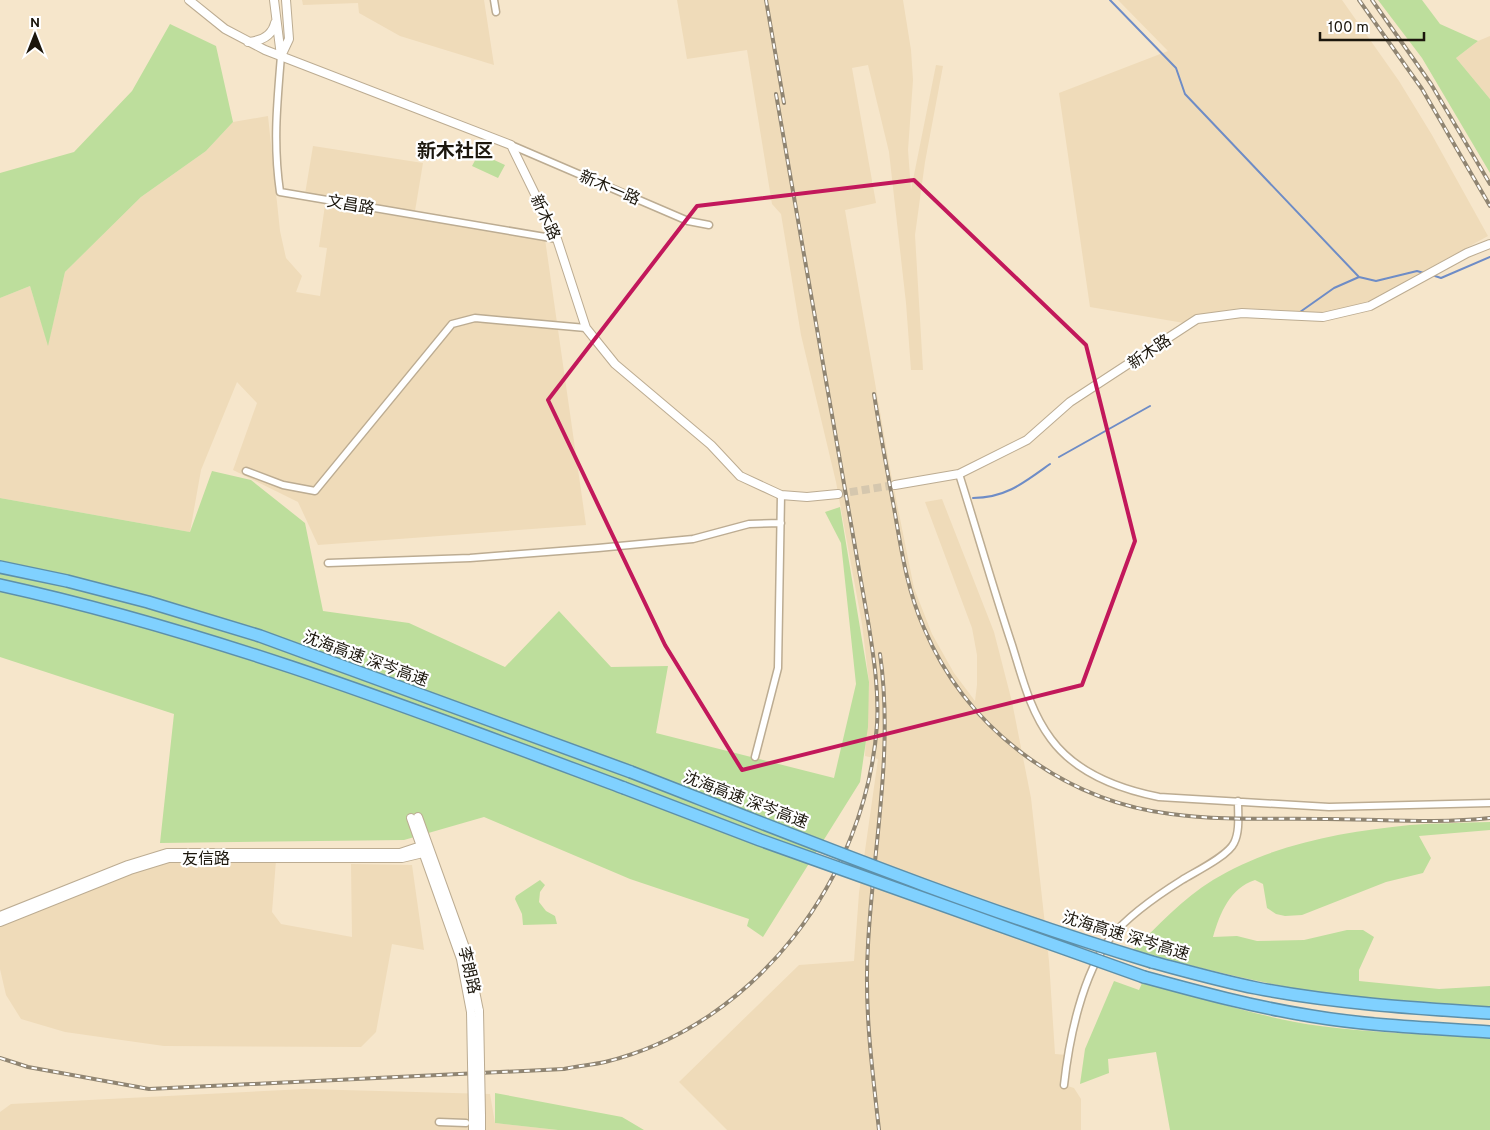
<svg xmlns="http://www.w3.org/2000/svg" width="1490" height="1130" font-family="Overpass,'Noto Sans SC',sans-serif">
<rect width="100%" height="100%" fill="#f6e6cb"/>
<path fill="#efdbb9" d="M 302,0 L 484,0 L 494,65 L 400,36 L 359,13 L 358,3 L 303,5 Z
M 677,0 L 903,0 L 911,50 L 913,80 L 908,150 L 911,190 L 936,65 L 943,66 L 925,162 L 915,235 L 923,370 L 911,370 L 906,303 L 889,152 L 868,65 L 852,68 L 876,203 L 845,210 L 890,469 L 914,588 L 932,634 L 954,673 L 975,701 L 977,685 L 977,655 L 972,628 L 925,502 L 942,499 L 994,632 L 1012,702 L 1031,798 L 1049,961 L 1055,1054 L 1067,1055 L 1064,1085 L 1074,1088 L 1081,1099 L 1081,1130 L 727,1130 L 679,1082 L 799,965 L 854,961 L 859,893 L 878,759 L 865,756 L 869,682 L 862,624 L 836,482 L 801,335 L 781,214 L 772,204 L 747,50 L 687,59 Z
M 1118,0 L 1342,0 L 1399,81 L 1432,135 L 1488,236 L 1368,302 L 1323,313 L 1242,308 L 1195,315 L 1184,323 L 1090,307 L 1059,93 L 1168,51 Z
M 1490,36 L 1490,99 L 1456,58 L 1478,41 Z
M 268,116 L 280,231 L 286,258 L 302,276 L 296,292 L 320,296 L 327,248 L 319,247 L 325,205 L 545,239 L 586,525 L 318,545 L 298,502 L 233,470 L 257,403 L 237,382 L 201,470 L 190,532 L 0,498 L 0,298 L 30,286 L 48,344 L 65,272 L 141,197 L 206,151 L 233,122 Z
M 313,146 L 423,163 L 415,211 L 305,194 Z
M 170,858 L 276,860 L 272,912 L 281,924 L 352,937 L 351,864 L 412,865 L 424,950 L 392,944 L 376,1032 L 361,1047 L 164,1046 L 65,1032 L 21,1019 L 6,995 L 0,969 L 0,922 Z
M 305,1089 L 490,1094 L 495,1123 L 558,1130 L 0,1130 L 0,1112 L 11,1104 Z"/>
<path fill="#bdde9c" d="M 1378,0 L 1422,0 L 1440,24 L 1478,41 L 1456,58 L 1490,99 L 1490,173 L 1422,58 Z
M 170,24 L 216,46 L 233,122 L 206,151 L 141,197 L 65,272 L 48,346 L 30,286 L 0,298 L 0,173 L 74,152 L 132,91 Z
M 479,153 L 505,165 L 498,178 L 472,166 Z
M 212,471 L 251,480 L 305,523 L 323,611 L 409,623 L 505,667 L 559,611 L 611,667 L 668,666 L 656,733 L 834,778 L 856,684 L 841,543 L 825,512 L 840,507 L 869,682 L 868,727 L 860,782 L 763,937 L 747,926 L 749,919 L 630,879 L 484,817 L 404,840 L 160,843 L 174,714 L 0,657 L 0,498 L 190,532 Z
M 1490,822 L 1490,830 L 1419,836 L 1431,858 L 1423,873 L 1386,882 L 1302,915 L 1285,916 L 1276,914 L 1267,908 L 1263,884 L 1255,880 C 1230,888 1220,913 1213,937 L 1237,936 L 1257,941 L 1304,940 L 1347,930 L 1363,930 L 1374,937 L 1359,970 L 1359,981 L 1439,989 L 1490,986 L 1490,1006 C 1369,1009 1249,982 1133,950 C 1158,926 1183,898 1213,880 C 1272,844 1342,832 1410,825 C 1436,823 1463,823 1490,822 Z
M 540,880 L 545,885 L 540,892 L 539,902 L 546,911 L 555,916 L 557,924 L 523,925 L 522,914 L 515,899 L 516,896 Z
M 1114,981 L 1139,990 L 1143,981 C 1201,997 1260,1018 1320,1026 C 1376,1033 1433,1035 1490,1037 L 1490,1130 L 1170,1130 L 1156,1052 L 1108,1059 L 1109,1073 L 1080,1084 L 1085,1049 Z
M 495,1093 L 622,1117 L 644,1130 L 558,1130 L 495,1123 Z"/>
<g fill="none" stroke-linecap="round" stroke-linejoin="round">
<path stroke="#6e8cc6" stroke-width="2" d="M 1110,0 L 1176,68 L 1185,94 L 1359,277 L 1376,281 L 1417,271 L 1424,273
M 1432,275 L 1441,278 L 1490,257
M 1300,312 L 1334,288 L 1359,277
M 1059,457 L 1150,406
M 973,498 C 1006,498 1025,482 1050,464"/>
<path stroke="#d5c7ae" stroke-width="8" stroke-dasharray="8 4" stroke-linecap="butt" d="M 838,494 L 895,485"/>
<defs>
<path id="minor" d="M 494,0 L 496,12
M 281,56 C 277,104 273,144 280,192 L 557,239
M 511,145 L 688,221 L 709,225
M 246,471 L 283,485 L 315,491 L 452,324 L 475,318 L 586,328
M 959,474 C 977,531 993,588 1012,645 C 1022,677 1030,711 1051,739 C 1076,773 1119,789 1159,797 L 1329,807 L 1490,803
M 328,563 L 470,558 L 598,548 L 693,539 L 749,524 L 781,523
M 755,757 L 778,668 L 781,495
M 1064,1085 C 1069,1039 1082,975 1111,937 C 1129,915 1158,895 1182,880 C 1195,872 1228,856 1234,843 C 1240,831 1238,815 1238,801
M 439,1122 L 466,1123"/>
<path id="tertiary" d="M 189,0 L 225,29 L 265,50 L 511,145 L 557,239 L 586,328 L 615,364 L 711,445 L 740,476 L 781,495 L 807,497 L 838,494
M 274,0 L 281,56
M 248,42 C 261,41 272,36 275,23
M 281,56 L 289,39 L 286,0
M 895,485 L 959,474 L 1027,440 L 1070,402 L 1197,319 L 1242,313 L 1323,317 L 1370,306 L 1467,253 L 1490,244
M 418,817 L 468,956 L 479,1011
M 411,818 L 461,959 L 471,1012
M 0,916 L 128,865 L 167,853 L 400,853 L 421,846
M 0,922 L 130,870 L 169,858 L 402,858 L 423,853
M 473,1115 L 473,1130
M 481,1115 L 481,1130"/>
<path id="motorway" d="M 0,567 L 67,581 L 148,602 L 260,636 L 631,772
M 0,585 C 215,632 418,711 624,788
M 1152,962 C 1186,971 1221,981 1256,988 C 1333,1003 1412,1008 1490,1013
M 1144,977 C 1199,992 1254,1007 1311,1016 C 1370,1026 1430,1028 1490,1032"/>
</defs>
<use href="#minor" stroke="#bcac92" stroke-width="9"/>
<use href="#tertiary" stroke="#bcac92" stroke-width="10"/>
<use href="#motorway" stroke="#5d90aa" stroke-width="14"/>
<use href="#minor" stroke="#fff" stroke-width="6"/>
<use href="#tertiary" stroke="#fff" stroke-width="8"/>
<use href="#motorway" stroke="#80d1ff" stroke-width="11"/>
<defs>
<path id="rail" d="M 766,0 L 784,103
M 1359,0 L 1422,89 L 1490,206
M 1372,0 L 1431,84 L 1490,184
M 874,394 C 880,432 887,470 894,508 C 901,548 907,590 924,628 C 966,728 1063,801 1171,814 C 1222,821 1275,818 1326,819 C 1380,819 1436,824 1490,818
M 0,1058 L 28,1067 L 149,1089 L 564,1069 C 577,1066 592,1065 605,1062 C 757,1025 866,877 877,725 C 879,692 874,659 869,627 L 776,94
M 879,1130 C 872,1068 864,1007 868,945 C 873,847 894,752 880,654"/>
</defs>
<use href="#rail" stroke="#908572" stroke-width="4"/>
<use href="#rail" stroke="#fff" stroke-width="2" stroke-dasharray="5.5" stroke-linecap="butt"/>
<defs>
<path id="tertiary-bridge" d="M 479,1011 L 481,1115
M 471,1012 L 473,1115"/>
<path id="motorway-bridge" d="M 631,772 C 803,839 975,909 1152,962
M 624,788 L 760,840 L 1144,977"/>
</defs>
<use href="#tertiary-bridge" stroke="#bcac92" stroke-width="10" stroke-linecap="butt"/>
<use href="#motorway-bridge" stroke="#5d90aa" stroke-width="14" stroke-linecap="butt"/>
<use href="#tertiary-bridge" stroke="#fff" stroke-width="8"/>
<use href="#motorway-bridge" stroke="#80d1ff" stroke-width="11"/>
</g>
<path fill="none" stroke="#c2185b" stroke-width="4" stroke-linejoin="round" d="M 914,180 L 1086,345 L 1135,541 L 1082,685 L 742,770 L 665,645 L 548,400 L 697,206 Z"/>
<g text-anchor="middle" stroke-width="4.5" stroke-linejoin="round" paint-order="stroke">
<g font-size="16" fill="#1b160c" stroke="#fff">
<text transform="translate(610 187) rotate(23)" y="6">新木一路</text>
<text transform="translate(351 204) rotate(10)" y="6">文昌路</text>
<text transform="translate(546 217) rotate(65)" y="6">新木路</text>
<text transform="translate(1149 351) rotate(-34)" y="6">新木路</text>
<text transform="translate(366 658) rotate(20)" y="6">沈海高速 深岑高速</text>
<text transform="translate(746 799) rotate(21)" y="6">沈海高速 深岑高速</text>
<text x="206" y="864">友信路</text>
<text transform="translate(1126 935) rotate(17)" y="6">沈海高速 深岑高速</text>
<text transform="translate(470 970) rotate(77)" y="6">李朗路</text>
</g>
<g font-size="19" font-weight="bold" fill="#1b160c" stroke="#fff">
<text x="455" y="157">新木社区</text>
</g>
</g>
<g transform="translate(35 35)" stroke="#ffffff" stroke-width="4" paint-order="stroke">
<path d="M0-4L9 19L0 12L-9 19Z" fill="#1b160c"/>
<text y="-8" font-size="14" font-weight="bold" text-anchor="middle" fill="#1b160c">N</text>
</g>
<path d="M1320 32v8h104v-8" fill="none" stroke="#1b160c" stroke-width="2.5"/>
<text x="1328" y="32" font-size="15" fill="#1b160c" stroke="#ffffff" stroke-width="4" paint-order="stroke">100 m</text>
</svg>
